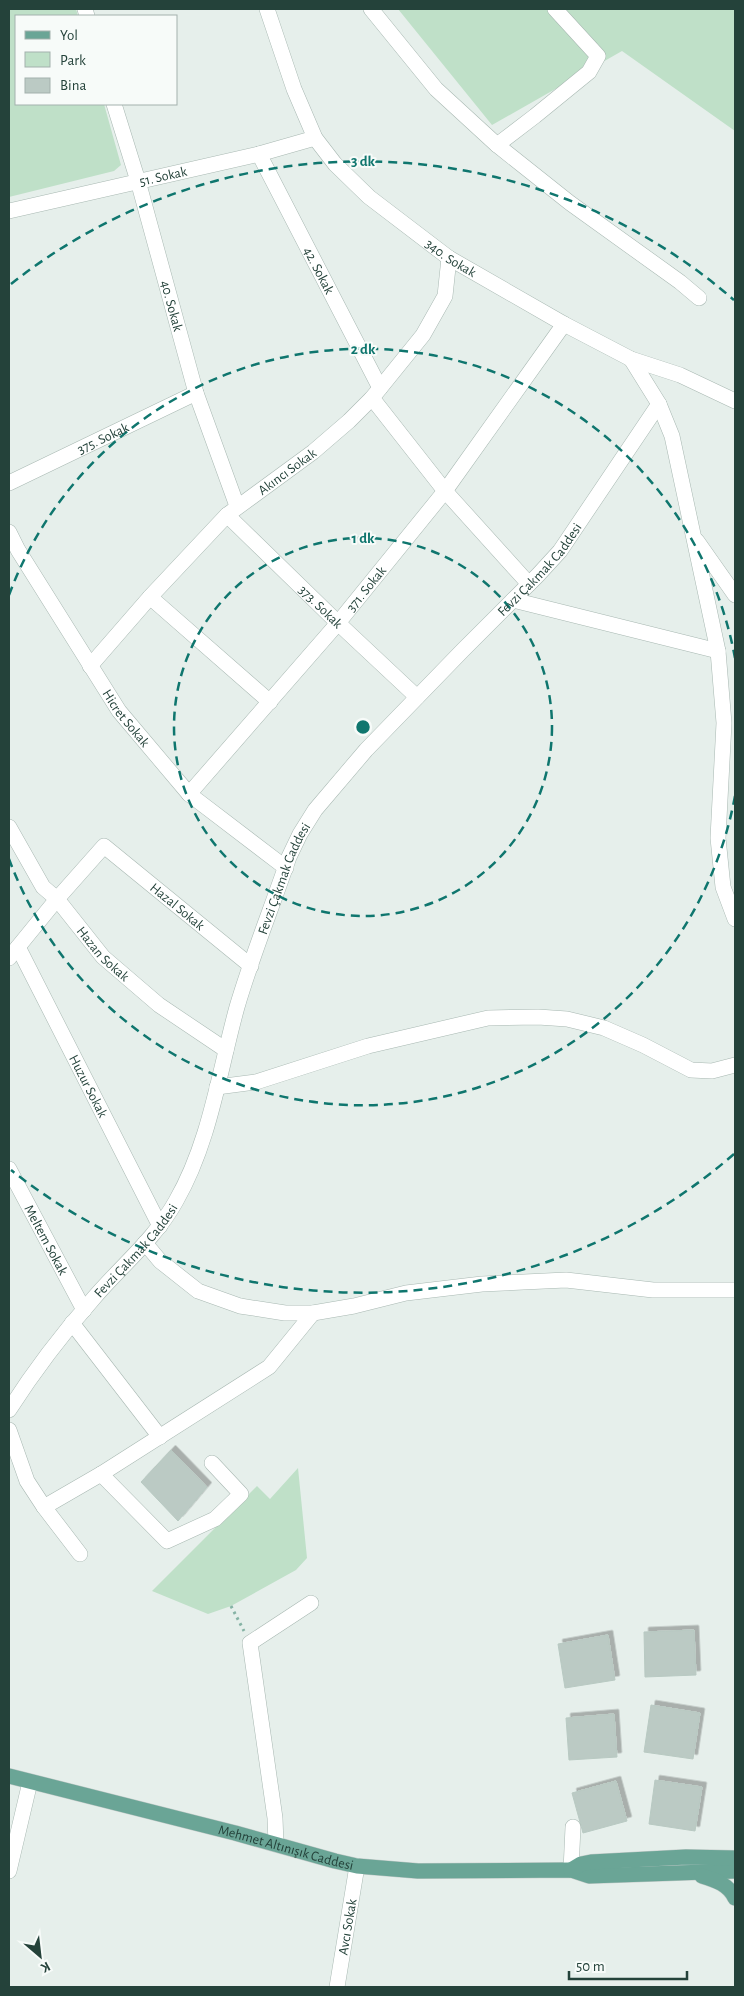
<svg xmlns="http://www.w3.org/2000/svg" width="744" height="1996" font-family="'Alegreya Sans',sans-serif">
<defs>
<filter id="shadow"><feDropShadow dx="4.5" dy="-4.5" stdDeviation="0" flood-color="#0004"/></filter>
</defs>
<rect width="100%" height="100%" fill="#e6efeb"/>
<path fill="#bfe0c8" d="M 9,9 L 76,9 L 78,16 L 16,16 L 16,104 L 104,104 L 121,165 L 114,171 L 9,197 Z
M 398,9 L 735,9 L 735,131 L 622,51 L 492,125 Z
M 298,1468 L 307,1558 L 296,1570 L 231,1606 L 208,1614 L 152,1591 L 257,1486 L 270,1499 Z"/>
<path fill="#bbcac4" stroke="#b8c9c2" filter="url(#shadow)" d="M 171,1450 L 207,1487 L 178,1521 L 141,1482 Z
M 694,1630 L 696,1675 L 645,1677 L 644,1632 Z
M 608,1635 L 615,1680 L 565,1688 L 558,1644 Z
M 651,1705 L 700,1713 L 693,1759 L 644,1752 Z
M 614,1714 L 617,1757 L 569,1760 L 566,1718 Z
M 655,1780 L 702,1787 L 695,1831 L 649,1824 Z
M 616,1781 L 627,1821 L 583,1833 L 572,1793 Z"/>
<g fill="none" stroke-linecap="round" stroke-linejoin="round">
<defs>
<g id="minor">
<path d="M 85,9 L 87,16"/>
<path id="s1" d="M 267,9 L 294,89 L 315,138 L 335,164 L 369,197 L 449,258 L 564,324 L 631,359 L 680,375 L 735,401"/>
<path d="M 371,9 L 436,89 L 497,145 L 570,203 L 680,282 L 699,298"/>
<path id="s2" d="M 114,104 L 138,181 L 196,393 L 237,506"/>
<path d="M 497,145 L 535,116 L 589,72 L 598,56 L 555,9"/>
<path id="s3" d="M 259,154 L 380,388"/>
<path id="s4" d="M 9,211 L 259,154 L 315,138"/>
<path d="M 631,359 L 659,404 L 672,436 L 718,651 L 724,723 L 718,838 L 723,887 L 735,919"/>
<path d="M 372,398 L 445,491 L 529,584"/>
<path id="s5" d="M 9,483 L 196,393"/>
<path id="s6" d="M 227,515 L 338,623 L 417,697"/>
<path id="s7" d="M 9,532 L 18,550 L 119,711 L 189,794 L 286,868"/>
<path d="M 697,541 L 735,595"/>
<path d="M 150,597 L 270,702"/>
<path d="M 513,600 L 718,651"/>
<path id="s8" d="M 90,666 L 150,597 L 227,515 L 313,452 L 349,421 L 372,398 L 423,335 L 445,296 L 449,258"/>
<path id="s9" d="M 189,794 L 338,623 L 445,491 L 564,324"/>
<path id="s10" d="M 9,827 L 43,887 L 57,899 L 103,957 L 159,1005 L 226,1050"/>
<path id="s11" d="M 18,947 L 160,1226"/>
<path id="s12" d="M 9,958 L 57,899 L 104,846 L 251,966"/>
<path d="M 217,1087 L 256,1082 L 368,1046 L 488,1018 L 538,1017 L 567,1019 L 604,1028 L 643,1045 L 691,1070 L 712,1071 L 735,1065"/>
<path id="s13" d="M 9,1169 L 84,1310"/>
<path d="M 145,1243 L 160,1261 L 198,1291 L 240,1306 L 285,1313 L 313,1313 L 354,1306 L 406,1293 L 482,1284 L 566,1280 L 653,1290 L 735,1290"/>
<path d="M 72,1323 L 160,1437"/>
<path id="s14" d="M 9,1410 C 34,1371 63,1333 93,1299 C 121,1266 155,1239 176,1201 C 210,1142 219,1072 237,1007 C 252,956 272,907 289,857 L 300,834 L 315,810 L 366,750 L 462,651 L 538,575 L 560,551 L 659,404"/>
<path d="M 9,1430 L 27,1481 L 44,1507 L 80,1554"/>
<path d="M 101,1474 L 167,1541 L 215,1519 L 241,1494 L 212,1463"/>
<path d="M 44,1507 L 101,1474 L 269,1367 L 313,1313"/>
<path d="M 276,1844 L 275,1818 L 250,1643 L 311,1603"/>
<path d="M 571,1870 L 573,1827"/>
<path d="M 9,1871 L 30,1782"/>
<path id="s15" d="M 337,1987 L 357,1866"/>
</g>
<g id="major">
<path id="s16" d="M 9,1776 L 235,1833 L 335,1861 L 357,1866 L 418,1871 L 571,1870 L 589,1876 L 735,1871"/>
<path d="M 571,1870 L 581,1864 L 591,1862 L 686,1857 L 735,1858"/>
<path d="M 702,1876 C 716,1880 729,1885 735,1898"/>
</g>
</defs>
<use href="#minor" stroke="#a8b8b2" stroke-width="16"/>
<use href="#major" stroke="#c2cac8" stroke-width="16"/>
<path stroke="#86b3a5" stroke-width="3" stroke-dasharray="2.5 4" stroke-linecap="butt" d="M 231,1606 L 244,1631"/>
<use href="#minor" stroke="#fff" stroke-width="15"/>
<use href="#major" stroke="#6aa596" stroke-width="15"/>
</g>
<g fill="none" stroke="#0f766e" stroke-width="2.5" stroke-dasharray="9 6">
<circle cx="363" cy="727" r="189"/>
<path d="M735 796A378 378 0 0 1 9 859M9 595A378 378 0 0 1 735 658"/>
<path d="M734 1154A566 566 0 0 1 11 1170M11 284A566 566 0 0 1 734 300"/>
</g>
<g text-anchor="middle" stroke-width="4" stroke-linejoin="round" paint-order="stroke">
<g font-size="14" fill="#24423a" stroke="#f7fbf9">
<text dy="5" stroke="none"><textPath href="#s4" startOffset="158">51. Sokak</textPath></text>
<text dy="5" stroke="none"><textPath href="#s1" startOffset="320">340. Sokak</textPath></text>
<text dy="5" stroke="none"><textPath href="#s3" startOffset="131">42. Sokak</textPath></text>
<text dy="5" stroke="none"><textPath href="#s2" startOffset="210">40. Sokak</textPath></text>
<text dy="5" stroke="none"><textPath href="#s5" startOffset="104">375. Sokak</textPath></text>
<text dy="5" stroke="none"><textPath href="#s8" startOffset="278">Akıncı Sokak</textPath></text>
<text dy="5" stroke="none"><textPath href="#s14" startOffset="1014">Fevzi Çakmak Caddesi</textPath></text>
<text dy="5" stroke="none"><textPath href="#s9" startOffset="271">371. Sokak</textPath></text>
<text dy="5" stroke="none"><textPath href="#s6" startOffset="131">373. Sokak</textPath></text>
<text dy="5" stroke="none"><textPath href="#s7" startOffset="220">Hicret Sokak</textPath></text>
<text dy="5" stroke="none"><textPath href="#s14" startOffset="609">Fevzi Çakmak Caddesi</textPath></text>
<text dy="5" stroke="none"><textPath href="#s12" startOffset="242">Hazal Sokak</textPath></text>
<text dy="5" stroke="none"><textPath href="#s10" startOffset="159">Hazan Sokak</textPath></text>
<text dy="5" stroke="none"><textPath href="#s11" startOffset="156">Huzur Sokak</textPath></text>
<text dy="5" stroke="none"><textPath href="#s13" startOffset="80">Meltem Sokak</textPath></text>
<text dy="5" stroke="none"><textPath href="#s14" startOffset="204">Fevzi Çakmak Caddesi</textPath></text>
<text dy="5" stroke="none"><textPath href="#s16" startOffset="286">Mehmet Altınışık Caddesi</textPath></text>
<text dy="5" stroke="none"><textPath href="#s15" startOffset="61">Avcı Sokak</textPath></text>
</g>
</g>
<circle cx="363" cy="727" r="8" fill="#0f766e" stroke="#f7fbf9" stroke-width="2.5"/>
<g font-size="15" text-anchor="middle" font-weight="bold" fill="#0f766e" stroke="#f7fbf9" stroke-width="4" stroke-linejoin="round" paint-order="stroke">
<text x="363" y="166">3 dk</text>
<text x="363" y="354">2 dk</text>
<text x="363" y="543">1 dk</text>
</g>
<rect width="744" height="1996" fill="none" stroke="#24423a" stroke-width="20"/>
<rect x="15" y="15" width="162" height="90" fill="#f7fbf9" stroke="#a3b1ad"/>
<rect x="25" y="31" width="25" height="8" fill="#6aa596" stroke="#a3b1ad"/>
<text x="60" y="40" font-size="15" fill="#24423a">Yol</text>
<rect x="25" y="52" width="25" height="15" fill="#bfe0c8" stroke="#a3b1ad"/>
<text x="60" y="65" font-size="15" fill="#24423a">Park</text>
<rect x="25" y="78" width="25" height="15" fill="#bbcac4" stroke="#a3b1ad"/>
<text x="60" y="90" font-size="15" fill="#24423a">Bina</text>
<g transform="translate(40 1956) rotate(152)" stroke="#f7fbf9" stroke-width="4" paint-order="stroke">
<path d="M0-4L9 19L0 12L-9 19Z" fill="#24423a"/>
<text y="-8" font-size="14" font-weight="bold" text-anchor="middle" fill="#24423a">K</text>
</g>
<path d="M569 1971v8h118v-8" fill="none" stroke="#24423a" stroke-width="2.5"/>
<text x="576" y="1971" font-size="15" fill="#24423a" stroke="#f7fbf9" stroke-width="4" paint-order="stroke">50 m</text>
</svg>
